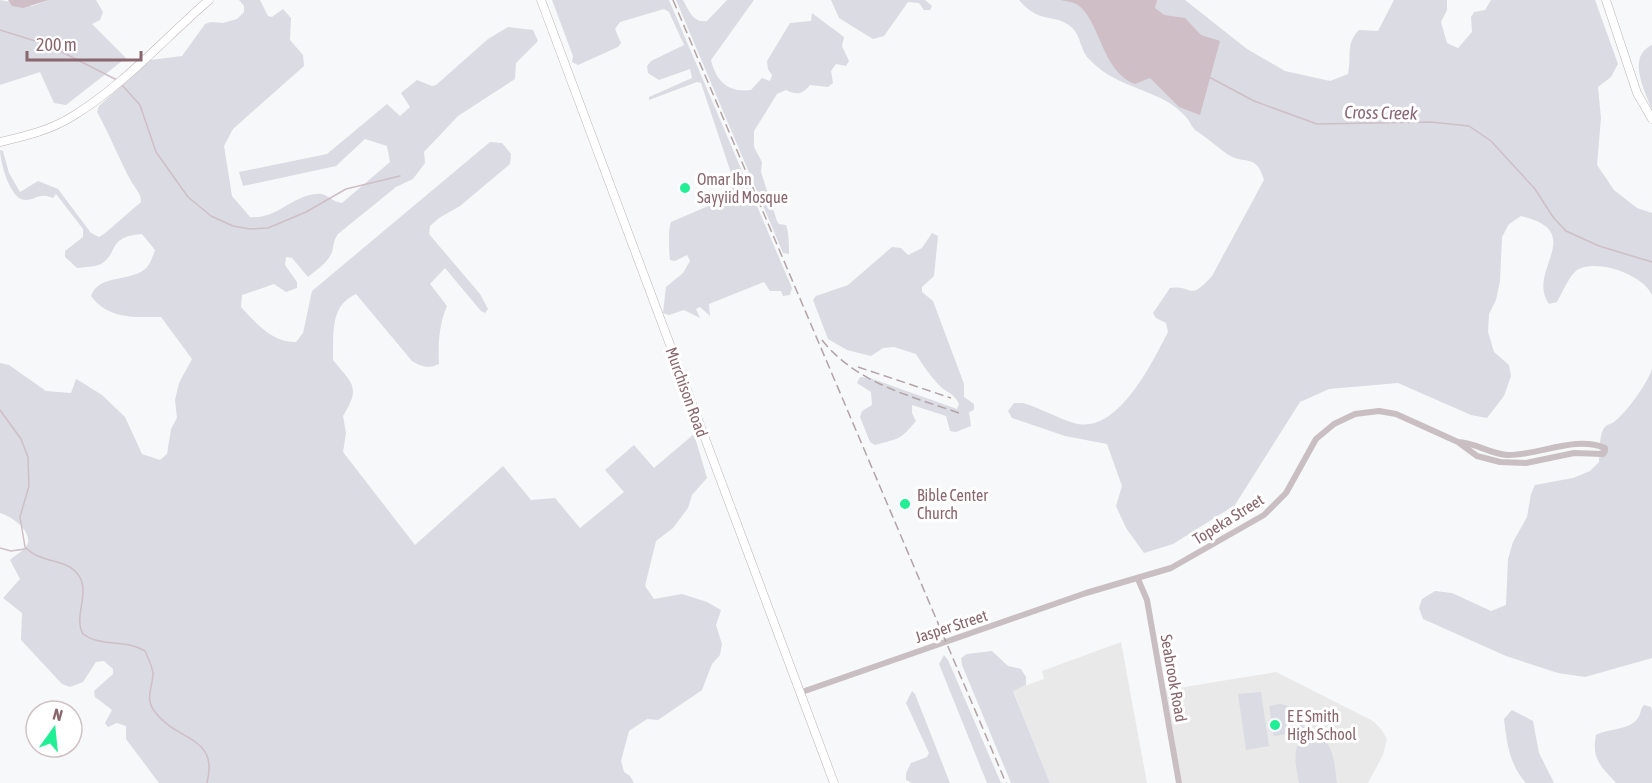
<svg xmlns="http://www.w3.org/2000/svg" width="1652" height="783" font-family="'Asap Condensed',sans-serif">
<rect width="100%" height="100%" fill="#f7f8f9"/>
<path fill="#eae9ea" d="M 1121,642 L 1147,783 L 1050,783 L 1013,690 L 1044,679 L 1042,671 Z
M 1276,672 L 1373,721 L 1381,729 L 1387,739 L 1383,755 L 1368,783 L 1182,783 L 1166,690 Z"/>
<path fill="#dadbe3" d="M 0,0 L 32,6 L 49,0 L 96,0 L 103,12 L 100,20 L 92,24 L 126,58 L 66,105 L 54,103 L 40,72 L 0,85 Z
M 239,0 L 260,0 L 268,16 L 272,17 L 283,9 L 291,18 L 290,40 L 303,55 L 304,66 L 233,129 L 224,146 L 232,196 L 250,217 C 275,220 292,196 316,194 C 327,192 331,202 342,203 L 390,162 L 387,146 L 365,139 L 336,166 L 243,186 L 239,172 L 327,154 L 387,104 L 400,116 L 410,107 L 401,93 L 417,80 L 432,86 L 436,85 L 488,39 L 508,27 L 533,30 L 538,41 L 516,63 L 515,79 L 458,116 L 424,152 L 425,163 L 413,179 L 396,187 L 338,234 C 333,241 334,245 332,252 C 328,263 316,270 308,277 L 292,258 L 286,257 L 285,265 L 297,282 L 297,288 L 286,292 L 274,284 L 242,295 L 241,307 C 256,323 272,343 296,342 L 303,333 L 312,291 L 490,142 L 502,143 L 511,154 L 510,164 L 460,206 L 439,218 L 430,226 L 429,234 L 480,294 L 488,309 L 485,313 L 481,311 L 445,268 L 430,284 L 447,306 C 439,324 438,345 439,364 C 428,369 422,367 412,361 L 356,294 C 329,306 334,335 333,360 C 353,385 361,386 343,416 L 346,433 L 343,452 L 415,545 L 503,466 L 531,500 L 555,498 L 580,528 L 624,492 L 605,470 L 634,445 L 654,468 L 694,434 L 707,478 L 692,495 L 688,508 L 673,528 L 656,541 L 645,586 L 654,599 L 682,594 L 707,602 L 721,610 L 716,625 L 722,644 L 720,655 L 712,664 L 702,690 L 658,720 L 647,719 L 629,731 L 621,761 L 624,772 L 630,776 L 634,783 L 159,783 L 126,739 L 126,726 L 117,723 L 108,727 L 105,723 L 112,710 L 95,697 L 94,691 L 113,674 L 113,669 L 104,661 L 96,662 L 83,682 L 70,687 L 62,684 L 21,640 L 22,613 L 3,598 L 20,579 L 10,560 C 15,555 26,550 28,543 C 31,530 11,516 0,513 L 0,363 L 9,365 L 46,391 L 71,393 L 76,379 L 78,380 L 102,395 L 125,417 L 142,454 L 160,460 L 167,454 L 171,429 L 177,418 L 175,400 L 179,383 L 192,359 L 161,317 C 135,317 109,320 91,296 C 99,273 132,283 147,267 C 151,263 153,255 155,250 L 142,234 C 106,237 120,252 101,264 C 95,267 84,267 77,268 L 65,257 L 65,251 L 83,237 L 83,229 L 56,194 L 53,198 C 38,192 37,200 25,200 C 10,200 0,161 0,150 L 3,151 L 9,173 L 20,192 L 38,181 L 58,189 L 91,233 L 99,237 L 104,234 L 141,202 C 141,192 135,189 131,181 C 119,159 110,135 97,112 L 99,106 L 150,60 L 182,56 L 205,24 L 211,22 L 223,23 L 237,19 L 244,12 L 244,6 Z
M 552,0 L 669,0 L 792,288 L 790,295 L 783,296 L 781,291 L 770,291 L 764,282 L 709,304 L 710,316 L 700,307 L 696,309 L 700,318 L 684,310 L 669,315 L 663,313 L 666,287 L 683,273 L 690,261 L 687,255 L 675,261 L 670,260 C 669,253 668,228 671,222 L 727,198 L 734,182 L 701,83 L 697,82 L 649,100 L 649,97 L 692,78 L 690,69 L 659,80 L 648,73 L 647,66 L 651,61 L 684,45 L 669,12 L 664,9 L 620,22 L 615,29 L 621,43 L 618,47 L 578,65 L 572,62 L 573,56 Z
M 676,0 L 683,0 C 689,11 693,23 707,21 L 727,0 L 754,0 L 711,60 C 716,81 728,93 751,90 L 762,78 L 770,81 L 772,75 L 768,69 L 767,61 L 790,23 L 811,21 L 812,13 L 844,37 L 842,46 L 849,61 L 846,66 L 836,64 L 831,71 L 833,83 L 828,87 L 810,85 C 802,95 797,95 786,90 L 777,94 L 754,131 L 754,147 L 762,162 L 761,172 L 777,221 L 779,224 L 786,225 C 789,232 789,247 789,254 L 783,253 Z
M 831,0 L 925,0 L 932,6 L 930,10 L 924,10 L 919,3 L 908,2 L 884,36 L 873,39 L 839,18 Z
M 1019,0 L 1185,0 L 1247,49 L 1285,71 L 1330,81 L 1348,74 C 1352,56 1345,44 1359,30 L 1378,31 L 1394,0 L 1447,0 L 1447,10 L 1441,22 L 1447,43 L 1458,48 L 1472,32 L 1471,17 L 1474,12 L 1485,10 L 1491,0 L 1595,0 L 1618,64 L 1611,77 L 1598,87 L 1601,118 L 1597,165 L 1614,190 L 1637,208 L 1652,213 L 1652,295 C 1643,274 1596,258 1577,270 C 1569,276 1562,293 1557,302 L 1549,304 C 1525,271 1589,232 1521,216 L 1509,224 L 1502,237 L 1500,281 L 1496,300 L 1489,314 L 1488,332 L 1494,352 L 1509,365 L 1511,376 L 1504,396 L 1487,418 L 1471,415 L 1398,383 L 1329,389 L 1300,402 L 1235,505 L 1173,544 L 1144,553 L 1126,528 L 1116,506 L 1122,486 L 1107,444 L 1065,436 L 1012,418 L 1008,411 L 1014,403 L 1023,403 C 1040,408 1057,418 1074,423 C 1117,436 1152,363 1168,332 L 1166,323 L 1156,318 L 1153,313 L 1170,288 C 1193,284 1188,303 1212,276 L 1264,180 C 1256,152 1245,166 1227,154 C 1217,147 1209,139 1198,132 C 1192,129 1191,123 1187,118 C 1181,111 1173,105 1166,101 C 1139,86 1113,84 1090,60 C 1079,50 1082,35 1070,26 C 1054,13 1040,25 1019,0 Z
M 1652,45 L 1652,110 C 1645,91 1626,57 1652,45 Z
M 932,233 L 938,236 L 934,276 L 922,287 L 922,292 L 933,301 L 964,384 L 964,397 L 974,404 L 974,410 L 969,412 L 971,426 L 956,432 L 950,431 L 946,416 L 912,405 L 912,413 L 916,421 C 899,441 900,438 875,445 L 870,442 L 860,417 L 862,411 L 872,405 L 871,392 L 857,383 L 860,377 L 870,378 L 957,409 L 959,404 C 955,394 947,393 939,385 C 930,375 923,366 916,354 L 894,347 L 883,348 L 871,356 L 847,350 L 828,339 L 813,300 L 816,296 L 848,285 L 892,247 L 901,248 L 908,255 L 922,248 Z
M 1652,368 L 1652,658 L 1585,677 L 1558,673 L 1506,656 L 1423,619 L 1419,608 L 1422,599 L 1435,591 L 1452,593 L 1491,611 L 1506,605 L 1508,559 L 1513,542 L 1527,517 L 1531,494 L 1535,485 L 1573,478 L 1590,471 L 1599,462 C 1600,453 1599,437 1603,430 C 1606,424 1609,425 1614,422 C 1626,413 1649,382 1652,368 Z
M 992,651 L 1008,666 L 1021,669 L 1026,677 L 1026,685 L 1013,691 L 1050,783 L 1011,783 L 962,665 L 961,658 L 967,654 Z
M 944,655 L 948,660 L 1001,783 L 987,783 L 939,664 Z
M 912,691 L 915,694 L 950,783 L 912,783 L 906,780 L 906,773 L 911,763 L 927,757 L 929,753 L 906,703 Z
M 1261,692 L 1269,746 L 1246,750 L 1238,694 Z
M 1280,704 C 1295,706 1303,716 1305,731 L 1274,736 L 1269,706 Z
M 1644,705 L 1651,707 L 1652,711 L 1652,783 L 1616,783 C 1601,766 1591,759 1596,735 C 1608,728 1629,731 1638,718 C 1641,714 1640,709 1644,705 Z
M 1512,710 L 1533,721 L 1539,753 L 1554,783 L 1526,783 C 1509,764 1507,743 1504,719 Z
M 1310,735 C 1335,735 1334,765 1337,783 L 1299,783 C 1296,766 1289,742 1310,735 Z"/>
<path fill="#cfbec6" d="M 8,0 L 49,0 L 23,8 L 12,6 Z
M 1060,0 L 1157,0 L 1155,8 L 1164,15 L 1185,18 L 1201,35 L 1220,41 L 1200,115 L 1179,107 L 1150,78 L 1135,84 C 1101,71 1101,22 1078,5 C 1073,2 1066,1 1060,0 Z"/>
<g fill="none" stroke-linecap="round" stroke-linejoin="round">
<path stroke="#cfbec6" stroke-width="1.5" d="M 0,30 L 48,45 L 117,80
M 1209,77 L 1254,101 L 1317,124 L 1431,122 L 1469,126 L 1491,141 L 1535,189 L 1553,217 L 1566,231 L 1599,246 L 1652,262
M 122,85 L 140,105 L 156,152 L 188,197 L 211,216 L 233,226 L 250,229 L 268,228 L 306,212 L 346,189 L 400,176
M 0,410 L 21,439 L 28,457 L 29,486 L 20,517 L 25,547 C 40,563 63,559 75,571 C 94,589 72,615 83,634 C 102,648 124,638 145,651 C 148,658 152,665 153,673 C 153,688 144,698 155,712 C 177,742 219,735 207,783
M 0,548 L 11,551 L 25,549"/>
<defs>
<path id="major" d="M 541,0 L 834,783
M 1606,0 L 1637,93 L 1652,119
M 0,142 C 26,136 51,130 73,116 C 124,85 165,38 209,0"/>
</defs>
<use href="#major" stroke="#beb3b5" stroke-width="9"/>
<path stroke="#c9bfc2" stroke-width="6" d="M 1138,579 L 1147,600 L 1179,783
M 799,693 L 1086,593 L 1171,568 L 1264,515 L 1286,493 L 1316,439 L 1334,424 L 1355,414 L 1379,411 L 1396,414 L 1458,442 L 1477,456 L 1500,462 L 1526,463 L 1574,453 L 1603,454 L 1605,451 L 1605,448 C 1574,435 1539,456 1507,455 C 1490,454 1474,442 1458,442"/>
<use href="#major" stroke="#fff" stroke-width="8"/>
<path stroke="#b1a3a6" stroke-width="1.5" stroke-dasharray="9 4.5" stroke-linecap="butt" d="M 673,0 L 1006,783
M 822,340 C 856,383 910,396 959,413
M 858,367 L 951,398"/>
</g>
<g fill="#21ee95" stroke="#fff" stroke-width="2">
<circle cx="685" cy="188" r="6"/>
<circle cx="905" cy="504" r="6"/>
<circle cx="1275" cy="725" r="6"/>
</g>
<g text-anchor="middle" stroke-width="6" stroke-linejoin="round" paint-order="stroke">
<g font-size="16" fill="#8a666e" stroke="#fff" text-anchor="start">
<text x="697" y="185">Omar Ibn<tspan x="697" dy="18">Sayyiid Mosque</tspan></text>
<text x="917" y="501">Bible Center<tspan x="917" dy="18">Church</tspan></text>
<text x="1287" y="722">E E Smith<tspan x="1287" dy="18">High School</tspan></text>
</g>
<g font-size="16" fill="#8a666e" stroke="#fff">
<text transform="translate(687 392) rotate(70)" y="6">Murchison Road</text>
<text transform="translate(1228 519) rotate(-32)" y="6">Topeka Street</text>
<text transform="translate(951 626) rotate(-18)" y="6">Jasper Street</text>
<text transform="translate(1174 678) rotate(80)" y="6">Seabrook Road</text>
</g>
<g font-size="18" font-style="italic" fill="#8b6876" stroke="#fff">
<text transform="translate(1381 113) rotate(1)" y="6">Cross Creek</text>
</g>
</g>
<g transform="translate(54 729) rotate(15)"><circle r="28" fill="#ffffff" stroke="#d0c2c5" stroke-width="1.5"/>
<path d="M0-4.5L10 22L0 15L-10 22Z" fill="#21ee95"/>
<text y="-9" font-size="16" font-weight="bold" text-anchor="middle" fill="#8a666e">N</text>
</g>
<path d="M27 51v9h114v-9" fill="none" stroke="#8a666e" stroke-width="3"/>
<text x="36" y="51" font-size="18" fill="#8a666e" stroke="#ffffff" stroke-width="4.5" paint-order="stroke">200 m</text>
</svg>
